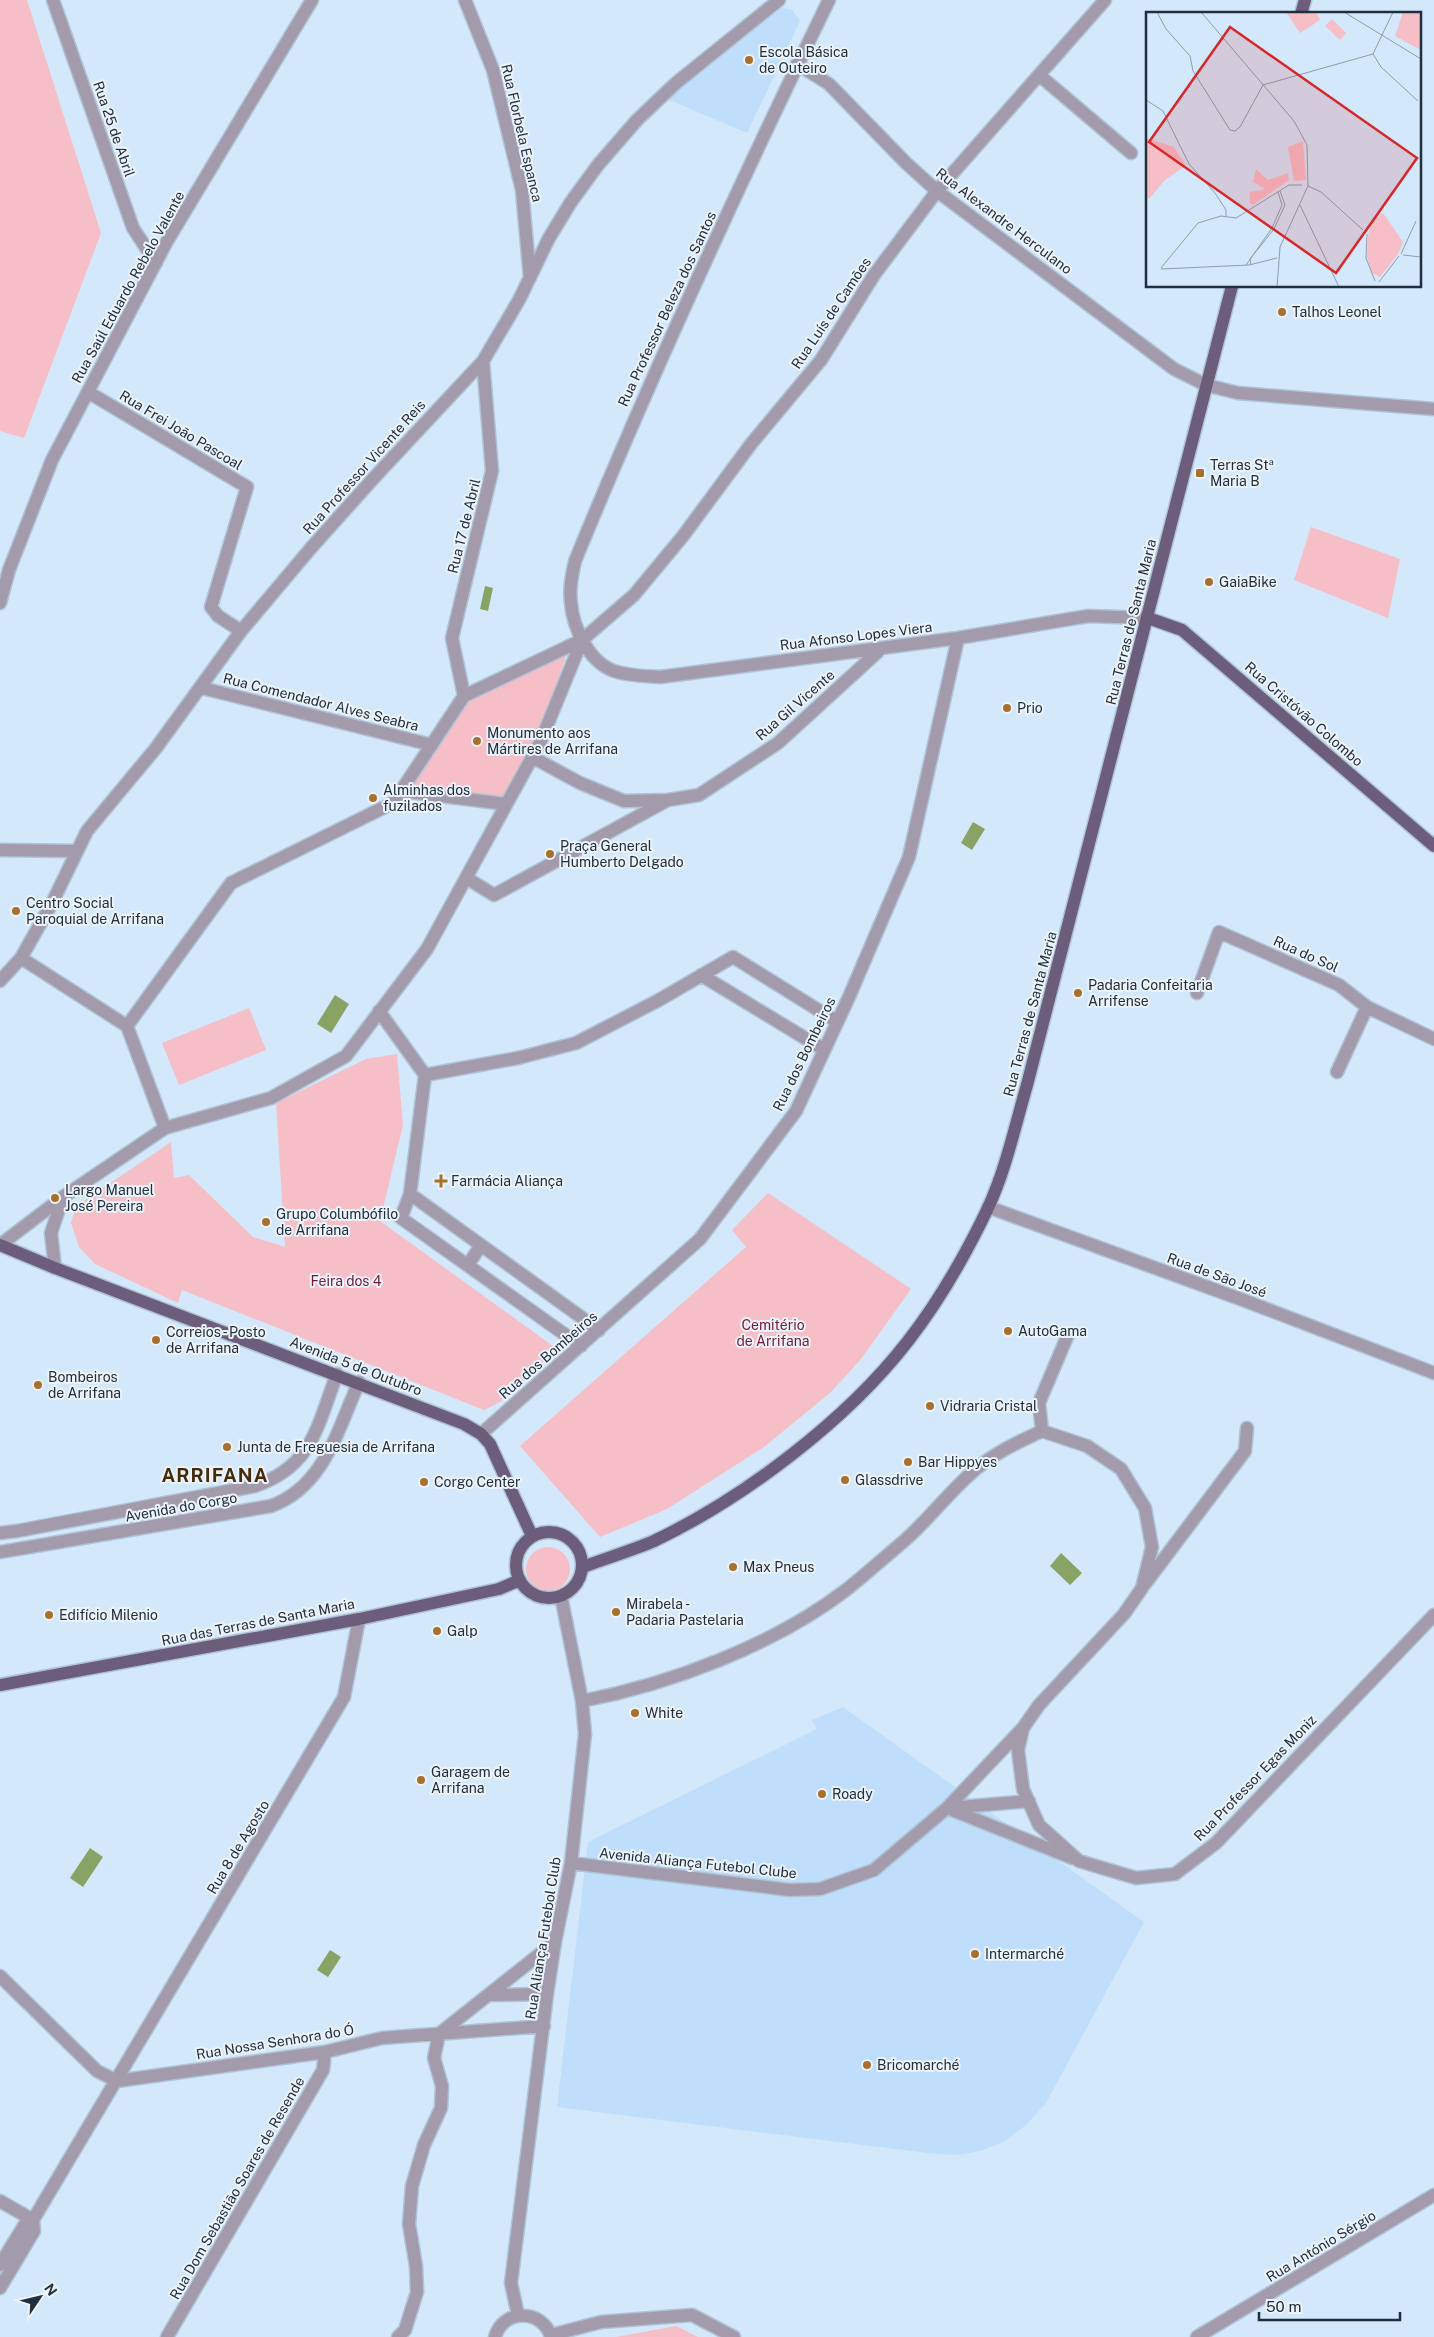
<svg xmlns="http://www.w3.org/2000/svg" width="1434" height="2337" font-family="'Public Sans',sans-serif">
<rect width="100%" height="100%" fill="#d3e8fb"/>
<path fill="#bedefc" d="M 782,7 L 792,10 L 800,21 L 747,133 L 667,99 Z
M 843,1707 L 1144,1922 L 1046,2103 L 1026,2125 L 1003,2142 L 980,2151 L 957,2155 L 928,2153 L 557,2107 L 588,1842 L 817,1729 L 812,1720 Z"/>
<path fill="#f6bec7" d="M 0,0 L 27,0 L 101,233 L 24,438 L 0,431 Z
M 1311,527 L 1400,559 L 1388,618 L 1294,580 Z
M 568,651 L 539,733 L 501,800 L 409,787 L 469,699 Z
M 249,1008 L 266,1050 L 179,1085 L 162,1043 Z
M 397,1054 L 403,1125 L 380,1221 L 557,1349 L 500,1402 L 484,1410 L 182,1290 L 178,1303 L 95,1264 L 79,1247 L 71,1223 L 76,1206 L 171,1142 L 174,1178 L 189,1175 L 253,1237 L 285,1247 L 276,1103 L 366,1059 Z
M 768,1193 L 911,1289 L 861,1359 L 831,1392 L 764,1447 L 667,1509 L 600,1537 L 520,1446 L 746,1247 L 732,1230 Z
M526 1569a22 22 0 1 1 44 0a22 22 0 1 1-44 0Z
M 676,2326 L 698,2337 L 616,2337 Z"/>
<path fill="#88a364" d="M 485,586 L 493,588 L 488,611 L 480,609 Z
M 973,822 L 985,829 L 972,850 L 961,843 Z
M 335,995 L 349,1004 L 331,1033 L 317,1024 Z
M 1061,1553 L 1082,1573 L 1070,1585 L 1050,1566 Z
M 90,1848 L 103,1857 L 83,1887 L 70,1878 Z
M 330,1950 L 341,1957 L 328,1977 L 317,1970 Z"/>
<g fill="none" stroke-linecap="round" stroke-linejoin="round">
<defs>
<path id="minor" d="M 53,0 L 133,228 L 156,263
M 465,0 L 493,70 L 522,190 L 530,278
M 829,0 C 739,185 653,371 575,561 C 572,575 569,589 571,603 C 573,628 589,662 614,671 C 629,676 644,676 660,677 L 958,638 L 1088,616 L 1148,618
M 797,64 L 829,84 L 906,163 L 937,191 L 1174,369 L 1206,385 L 1238,393 L 1434,409
M 1039,75 L 1131,153
M 88,392 L 247,487 L 211,607 L 218,616 L 241,631
M 0,603 L 9,570 L 52,460 L 166,243 L 312,0
M 202,688 L 432,745
M 464,696 L 452,638 L 492,471 L 483,361
M 532,757 L 580,783 L 624,801 L 668,800 L 699,795 L 778,743 L 882,648
M 401,791 L 506,804
M 0,850 L 75,851
M 473,882 L 494,895 L 666,801
M 21,958 L 127,1026
M 701,975 L 823,1049
M 0,981 L 21,958 L 52,903 L 87,831 L 156,748 L 241,631 L 311,548 L 371,481 L 483,361 L 519,300 L 549,238 L 571,202 L 598,165 L 637,120 L 676,83 L 779,0
M 1197,993 L 1219,932 L 1339,985 L 1367,1007 L 1434,1039
M 379,1011 L 425,1075 L 410,1194 L 401,1218 L 581,1346
M 127,1026 L 231,883 L 393,803 L 464,696 L 582,640 L 634,595 L 683,536 L 751,444 L 821,360 L 874,275 L 937,191 L 1105,0
M 127,1026 L 165,1128
M 1337,1072 L 1367,1007
M 425,1075 L 518,1058 L 576,1043 L 659,1000 L 733,957 L 836,1021
M 410,1194 L 599,1330
M 988,1207 L 1243,1300 L 1434,1373
M 0,1245 L 63,1197 L 165,1128 L 271,1098 L 346,1056 L 427,949 L 540,743 L 582,640
M 468,1265 L 481,1245
M 55,1268 L 51,1233 L 63,1197
M 1042,1431 L 1039,1403 L 1067,1337
M 481,1434 L 700,1239 L 796,1111 L 849,997 L 909,857 L 958,638
M 0,1533 L 17,1531 L 255,1486 C 313,1466 317,1426 337,1374
M 0,1552 L 271,1506 C 324,1487 338,1429 359,1382
M 1145,1584 L 1245,1451 L 1247,1428
M 582,1701 C 671,1684 774,1645 846,1590 C 866,1574 885,1557 904,1541 C 927,1521 946,1496 968,1476 C 990,1455 1016,1443 1042,1431 L 1087,1446 L 1121,1469 L 1145,1508 L 1152,1547 L 1142,1588 L 1124,1614 L 1039,1705 L 1023,1728 L 1018,1750 L 1023,1789 L 1039,1825 L 1079,1861 L 1136,1878 L 1175,1874 L 1216,1843 L 1434,1615
M 947,1808 L 1072,1858
M 949,1808 L 1029,1801
M 571,1863 L 790,1890 L 820,1889 L 874,1870 L 947,1808 L 1022,1729
M 0,1976 L 97,2071 L 117,2081
M 489,1995 L 547,1994
M 439,2034 L 555,1942
M 117,2081 L 325,2052 L 382,2038 L 544,2026
M 0,2201 L 33,2220
M 0,2265 L 25,2224 L 33,2220 L 344,1697 L 359,1619
M 0,2288 L 34,2231 L 33,2220
M 518,2315 L 511,2283 L 547,1994 L 555,1942 L 571,1863 L 585,1734 L 582,1701 L 561,1596
M 551,2335 L 601,2322 L 692,2315 L 734,2337
M 167,2337 L 323,2070 L 325,2052
M 398,2337 L 405,2330 L 417,2292 L 416,2266 L 409,2224 L 412,2186 L 424,2145 L 441,2108 L 442,2086 L 434,2058 L 439,2034
M 495,2337 C 503,2308 543,2309 551,2337
M 1197,2337 L 1434,2195"/>
<path id="major" d="M 1301,14 L 1305,0
M 1148,618 L 1182,630 L 1434,846
M 0,1245 L 55,1268 L 464,1424 L 481,1434 L 490,1444 L 532,1536
M516 1565a33 33 0 1 1 66 0a33 33 0 1 1-66 0Z
M 583,1567 C 606,1558 631,1551 654,1541 C 744,1498 847,1420 908,1341 C 940,1300 966,1254 988,1208 C 1006,1169 1015,1126 1027,1085 L 1232,286
M 0,1685 L 359,1619 L 499,1589 L 520,1580"/>
</defs>
<use href="#minor" stroke="#afc3d5" stroke-width="15"/>
<use href="#major" stroke="#afc3d5" stroke-width="15"/>
<use href="#minor" stroke="#a39bac" stroke-width="12"/>
<use href="#major" stroke="#6c5d7b" stroke-width="12"/>
</g>
<g fill="#a8702d" stroke="#ecf3fa" stroke-width="2">
<circle cx="749" cy="60" r="5"/>
<circle cx="1282" cy="312" r="5"/>
<rect x="1195" y="468" width="10" height="10" rx="2.5"/>
<circle cx="1209" cy="582" r="5"/>
<circle cx="1007" cy="708" r="5"/>
<circle cx="477" cy="741" r="5"/>
<circle cx="373" cy="798" r="5"/>
<circle cx="550" cy="854" r="5"/>
<circle cx="16" cy="911" r="5"/>
<circle cx="1078" cy="993" r="5"/>
<path d="M438.5 1173.5h5v5h5v5h-5v5h-5v-5h-5v-5h5z"/>
<circle cx="55" cy="1198" r="5"/>
<circle cx="266" cy="1222" r="5"/>
<circle cx="1008" cy="1331" r="5"/>
<circle cx="156" cy="1340" r="5"/>
<circle cx="38" cy="1385" r="5"/>
<circle cx="930" cy="1406" r="5"/>
<circle cx="227" cy="1447" r="5"/>
<circle cx="908" cy="1462" r="5"/>
<circle cx="845" cy="1480" r="5"/>
<circle cx="424" cy="1482" r="5"/>
<circle cx="733" cy="1567" r="5"/>
<circle cx="616" cy="1612" r="5"/>
<circle cx="49" cy="1615" r="5"/>
<circle cx="437" cy="1631" r="5"/>
<circle cx="635" cy="1713" r="5"/>
<circle cx="421" cy="1780" r="5"/>
<circle cx="822" cy="1794" r="5"/>
<circle cx="975" cy="1954" r="5"/>
<circle cx="867" cy="2065" r="5"/>
</g>
<g text-anchor="middle" stroke-width="4" stroke-linejoin="round" paint-order="stroke">
<g font-size="14" fill="#212e3b" stroke="#ecf3fa" text-anchor="start">
<text x="759" y="57">Escola Básica<tspan x="759" dy="16">de Outeiro</tspan></text>
<text x="1292" y="317">Talhos Leonel</text>
<text x="1210" y="470">Terras Stª<tspan x="1210" dy="16">Maria B</tspan></text>
<text x="1219" y="587">GaiaBike</text>
<text x="1017" y="713">Prio</text>
<text x="487" y="738">Monumento aos<tspan x="487" dy="16">Mártires de Arrifana</tspan></text>
<text x="383" y="795">Alminhas dos<tspan x="383" dy="16">fuzilados</tspan></text>
<text x="560" y="851">Praça General<tspan x="560" dy="16">Humberto Delgado</tspan></text>
<text x="26" y="908">Centro Social<tspan x="26" dy="16">Paroquial de Arrifana</tspan></text>
<text x="1088" y="990">Padaria Confeitaria<tspan x="1088" dy="16">Arrifense</tspan></text>
<text x="451" y="1186">Farmácia Aliança</text>
<text x="65" y="1195">Largo Manuel<tspan x="65" dy="16">José Pereira</tspan></text>
<text x="276" y="1219">Grupo Columbófilo<tspan x="276" dy="16">de Arrifana</tspan></text>
<text x="1018" y="1336">AutoGama</text>
<text x="166" y="1337">Correios - Posto<tspan x="166" dy="16">de Arrifana</tspan></text>
<text x="48" y="1382">Bombeiros<tspan x="48" dy="16">de Arrifana</tspan></text>
<text x="940" y="1411">Vidraria Cristal</text>
<text x="237" y="1452">Junta de Freguesia de Arrifana</text>
<text x="918" y="1467">Bar Hippyes</text>
<text x="855" y="1485">Glassdrive</text>
<text x="434" y="1487">Corgo Center</text>
<text x="743" y="1572">Max Pneus</text>
<text x="626" y="1609">Mirabela -<tspan x="626" dy="16">Padaria Pastelaria</tspan></text>
<text x="59" y="1620">Edifício Milenio</text>
<text x="447" y="1636">Galp</text>
<text x="645" y="1718">White</text>
<text x="431" y="1777">Garagem de<tspan x="431" dy="16">Arrifana</tspan></text>
<text x="832" y="1799">Roady</text>
<text x="985" y="1959">Intermarché</text>
<text x="877" y="2070">Bricomarché</text>
</g>
<g font-size="14" fill="#212e3b" stroke="#ecf3fa">
<text transform="translate(114 129) rotate(71)" y="5">Rua 25 de Abril</text>
<text transform="translate(522 133) rotate(77)" y="5">Rua Florbela Espanca</text>
<text transform="translate(1004 221) rotate(37)" y="5">Rua Alexandre Herculano</text>
<text transform="translate(128 287) rotate(-61)" y="5">Rua Saúl Eduardo Rebelo Valente</text>
<text transform="translate(667 309) rotate(-65)" y="5">Rua Professor Beleza dos Santos</text>
<text transform="translate(831 313) rotate(-56)" y="5">Rua Luís de Camões</text>
<text transform="translate(181 430) rotate(31)" y="5">Rua Frei João Pascoal</text>
<text transform="translate(364 467) rotate(-48)" y="5">Rua Professor Vicente Reis</text>
<text transform="translate(464 526) rotate(-76)" y="5">Rua 17 de Abril</text>
<text transform="translate(1131 622) rotate(-76)" y="5">Rua Terras de Santa Maria</text>
<text transform="translate(856 636) rotate(-7)" y="5">Rua Afonso Lopes Viera</text>
<text transform="translate(321 702) rotate(14)" y="5">Rua Comendador Alves Seabra</text>
<text transform="translate(795 705) rotate(-41)" y="5">Rua Gil Vicente</text>
<text transform="translate(1304 714) rotate(41)" y="5">Rua Cristóvão Colombo</text>
<text transform="translate(1306 954) rotate(24)" y="5">Rua do Sol</text>
<text transform="translate(1030 1014) rotate(-75)" y="5">Rua Terras de Santa Maria</text>
<text transform="translate(804 1054) rotate(-64)" y="5">Rua dos Bombeiros</text>
<text transform="translate(1217 1275) rotate(20)" y="5">Rua de São José</text>
<text transform="translate(548 1355) rotate(-41)" y="5">Rua dos Bombeiros</text>
<text transform="translate(356 1366) rotate(21)" y="5">Avenida 5 de Outubro</text>
<text transform="translate(181 1507) rotate(-10)" y="5">Avenida do Corgo</text>
<text transform="translate(258 1622) rotate(-11)" y="5">Rua das Terras de Santa Maria</text>
<text transform="translate(1255 1778) rotate(-46)" y="5">Rua Professor Egas Moniz</text>
<text transform="translate(238 1847) rotate(-59)" y="5">Rua 8 de Agosto</text>
<text transform="translate(698 1863) rotate(6)" y="5">Avenida Aliança Futebol Clube</text>
<text transform="translate(543 1938) rotate(-81)" y="5">Rua Aliança Futebol Club</text>
<text transform="translate(275 2042) rotate(-9)" y="5">Rua Nossa Senhora do Ó</text>
<text transform="translate(237 2188) rotate(-60)" y="5">Rua Dom Sebastião Soares de Resende</text>
<text transform="translate(1321 2246) rotate(-31)" y="5">Rua António Sérgio</text>
</g>
<g font-size="14" fill="#721b35" stroke="#ecf3fa">
<text x="346" y="1286">Feira dos 4</text>
<text x="773" y="1330">Cemitério<tspan x="773" dy="16">de Arrifana</tspan></text>
</g>
<g font-size="19" font-weight="bold" letter-spacing="1" fill="#452b0a" stroke="#ecf3fa">
<text x="215" y="1482">ARRIFANA</text>
</g>
</g>
<g transform="translate(1146 12)">
<rect width="275" height="275" fill="#d3e8fb"/>
<path d="M 140,0 L 170,0 L 174,8 L 154,21 ZM 257,0 L 275,0 L 275,38 L 249,24 ZM 186,7 L 200,21 L 194,28 L 179,14 ZM 0,126 L 28,135 L 40,153 L 18,169 L 3,187 L 0,183 ZM 157,129 L 160,168 L 148,169 L 142,135 ZM 110,157 L 122,168 L 142,161 L 143,168 L 107,193 L 104,191 L 104,180 L 119,177 L 107,170 ZM 237,201 L 257,230 L 252,242 L 234,265 L 226,261 L 221,245 L 222,223 L 227,206 Z" fill="#f6bec7"/>
<path fill="none" stroke="#8c9eae" stroke-width="1" d="M 11,0 L 20,17 L 44,44 L 47,59 L 84,118 L 89,119 L 94,115 L 117,73M 55,0 L 148,109 L 161,133 L 162,174 L 134,235 L 131,275M 198,0 L 275,47M 227,42 L 235,55 L 272,89M 117,73 L 227,42 L 247,0M 0,88 L 17,99 L 43,152 L 69,181 L 80,198 L 80,204M 162,174 L 175,180 L 217,218M 154,193 L 193,275M 221,222 L 220,246 L 229,269M 255,242 L 270,209M 257,243 L 275,245M 100,253 L 126,216 L 136,193 L 132,180M 105,253 L 104,247 L 128,217 L 139,193 L 134,179M 15,256 L 52,211 L 75,204 L 90,206 L 143,173 L 156,173M 15,257 L 103,253 L 131,246M 233,270 L 253,244"/>
<path fill="#d62828" fill-opacity="0.15" stroke="#d62828" stroke-width="2.5" d="M 84,15 L 271,146 L 190,261 L 3,130 Z"/>
<rect width="275" height="275" fill="none" stroke="#212e3b" stroke-width="2.5"/>
</g>
<g transform="translate(40 2297) rotate(55)" stroke="#ecf3fa" stroke-width="4" paint-order="stroke">
<path d="M0-4L9 19L0 12L-9 19Z" fill="#212e3b"/>
<text y="-8" font-size="14" font-weight="bold" text-anchor="middle" fill="#212e3b">N</text>
</g>
<path d="M1259 2312v8h141v-8" fill="none" stroke="#212e3b" stroke-width="2.5"/>
<text x="1266" y="2312" font-size="15" fill="#212e3b" stroke="#ecf3fa" stroke-width="4" paint-order="stroke">50 m</text>
</svg>
